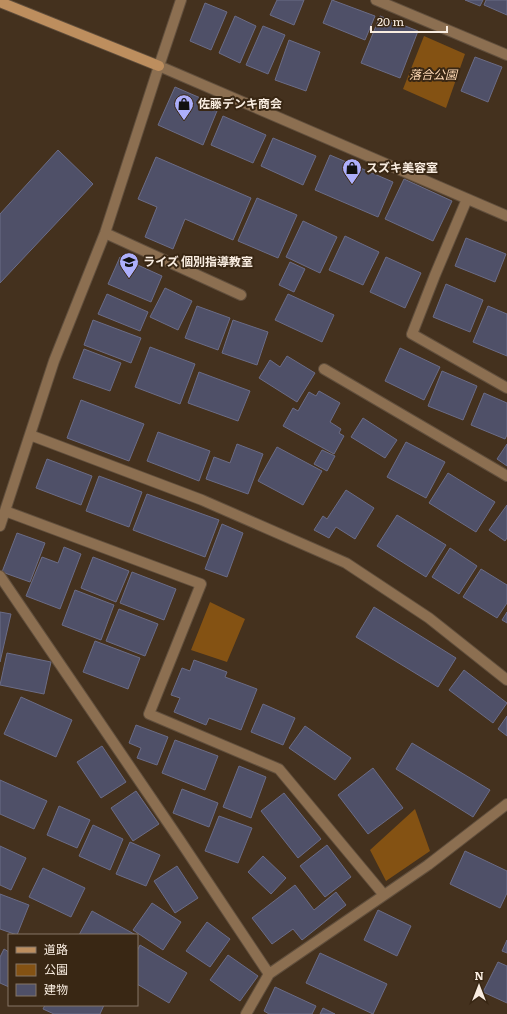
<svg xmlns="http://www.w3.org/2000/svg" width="507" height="1014" font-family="Literata,'Noto Sans JP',serif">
<rect width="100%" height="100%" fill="#44311e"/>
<path fill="#845213" d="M 424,36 L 465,54 L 446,108 L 403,89 Z
M 210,602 L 245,619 L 227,662 L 191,650 Z
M 415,809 L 430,851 L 386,881 L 370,850 Z"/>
<path fill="#4f5068" stroke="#6b6c86" d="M 277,0 L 304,0 L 294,25 L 270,15 Z
M 332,0 L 375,16 L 365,40 L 323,23 Z
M 465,0 L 483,0 L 480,6 Z
M 486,0 L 507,0 L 507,15 L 484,5 Z
M 205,3 L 227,12 L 211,50 L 190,41 Z
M 235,16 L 256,26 L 240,63 L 219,53 Z
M 380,16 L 418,31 L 400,78 L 361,63 Z
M 263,26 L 285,35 L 268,74 L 246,65 Z
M 289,40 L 320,52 L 306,91 L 275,80 Z
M 475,57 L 502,67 L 488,102 L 461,91 Z
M 175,87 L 219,106 L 203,145 L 158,125 Z
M 223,116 L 266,135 L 253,163 L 211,145 Z
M 273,138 L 316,156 L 303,185 L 261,166 Z
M 58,150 L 93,184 L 0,283 L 0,214 Z
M 330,155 L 393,182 L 378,217 L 315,190 Z
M 156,157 L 251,198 L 233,240 L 185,219 L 173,249 L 145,237 L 157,207 L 138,199 Z
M 404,179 L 452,201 L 433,241 L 385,219 Z
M 257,198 L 297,215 L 278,258 L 238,241 Z
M 303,221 L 337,237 L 320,273 L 286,257 Z
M 345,236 L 379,252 L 363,285 L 329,270 Z
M 466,238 L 506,254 L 495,282 L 455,266 Z
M 120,257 L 162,276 L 151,302 L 108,284 Z
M 386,257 L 421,273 L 405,308 L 370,292 Z
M 290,262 L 305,269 L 294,292 L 279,285 Z
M 446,284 L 483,300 L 470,332 L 433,317 Z
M 165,288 L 192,301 L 178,330 L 150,317 Z
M 107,294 L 148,312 L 140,331 L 98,314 Z
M 288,294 L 334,315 L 322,342 L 275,320 Z
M 197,306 L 230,318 L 218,350 L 185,338 Z
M 488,306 L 507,314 L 507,356 L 473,342 Z
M 93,320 L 141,338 L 131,363 L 84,345 Z
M 233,320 L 268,332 L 257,365 L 222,353 Z
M 150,347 L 195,364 L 180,404 L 135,387 Z
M 400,348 L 440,367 L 424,400 L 385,381 Z
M 84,349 L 121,363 L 110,391 L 73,378 Z
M 287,356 L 315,373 L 297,402 L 259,378 L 270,360 L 280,367 Z
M 442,371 L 477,386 L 463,420 L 428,406 Z
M 199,372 L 250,391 L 238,421 L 188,403 Z
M 319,391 L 340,403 L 330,422 L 341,429 L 339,433 L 344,436 L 334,454 L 283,426 L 293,408 L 298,411 L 309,392 L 316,396 Z
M 484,393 L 507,403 L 507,435 L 505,439 L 471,425 Z
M 81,400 L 144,424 L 129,461 L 67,438 Z
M 363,418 L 397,440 L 385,458 L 351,437 Z
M 158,432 L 210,451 L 199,481 L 147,461 Z
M 406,442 L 445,462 L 426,498 L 387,477 Z
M 237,444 L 263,454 L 248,494 L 206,479 L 214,457 L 230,463 Z
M 507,444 L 507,466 L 497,459 Z
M 277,447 L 322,471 L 303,505 L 258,481 Z
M 322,450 L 335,456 L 327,471 L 314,464 Z
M 47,459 L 92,476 L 81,505 L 36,488 Z
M 448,473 L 495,502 L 476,532 L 429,503 Z
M 99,476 L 142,492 L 129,527 L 86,511 Z
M 346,490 L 374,508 L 355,539 L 336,527 L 329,538 L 314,530 L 323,516 L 327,519 Z
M 147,494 L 219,520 L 205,557 L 133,530 Z
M 507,505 L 507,538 L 505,541 L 489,530 Z
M 397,515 L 446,545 L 426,577 L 377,546 Z
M 222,524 L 243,533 L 227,577 L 205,569 Z
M 17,533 L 45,543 L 30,582 L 2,572 Z
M 64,547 L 81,554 L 60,609 L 26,596 L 42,557 L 58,563 Z
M 450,548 L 477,566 L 459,594 L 432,577 Z
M 93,557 L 129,571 L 116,602 L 81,588 Z
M 481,569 L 507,585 L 507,603 L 497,618 L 463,597 Z
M 132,572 L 176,589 L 164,620 L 120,603 Z
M 75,590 L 114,605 L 101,640 L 62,625 Z
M 374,607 L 456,658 L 438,687 L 356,637 Z
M 119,609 L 158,624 L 145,656 L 106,641 Z
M 0,612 L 11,614 L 0,662 Z
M 507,612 L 507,623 L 502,620 Z
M 95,641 L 140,658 L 128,689 L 83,672 Z
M 7,653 L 51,662 L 44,694 L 0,685 Z
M 194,660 L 227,672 L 225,677 L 257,689 L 241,730 L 209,718 L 206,725 L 174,712 L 180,698 L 171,695 L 182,668 L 190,671 Z
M 464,670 L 507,703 L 493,723 L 449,690 Z
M 21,697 L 72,720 L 56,757 L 4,734 Z
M 263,704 L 295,718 L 283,745 L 251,732 Z
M 507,716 L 507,736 L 498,729 Z
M 136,725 L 168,737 L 157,765 L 137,758 L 141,748 L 129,743 Z
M 305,726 L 351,758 L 335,780 L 289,748 Z
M 175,740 L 218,756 L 205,790 L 162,773 Z
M 412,743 L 490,790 L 473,817 L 396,769 Z
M 102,746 L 126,782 L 101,798 L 77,762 Z
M 239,766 L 266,777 L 251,818 L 223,807 Z
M 373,768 L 403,808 L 368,834 L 338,795 Z
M 0,780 L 47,801 L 34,829 L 0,814 Z
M 182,789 L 218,803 L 209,827 L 173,813 Z
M 136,791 L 159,824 L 133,841 L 111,808 Z
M 284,793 L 321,839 L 298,858 L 261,811 Z
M 59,806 L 90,820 L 77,848 L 47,835 Z
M 219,816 L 252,828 L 238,863 L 205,851 Z
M 93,825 L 123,839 L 110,870 L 79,856 Z
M 130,842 L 160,855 L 146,886 L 116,874 Z
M 327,845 L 351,877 L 325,897 L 300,866 Z
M 0,846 L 26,858 L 11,890 L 0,885 Z
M 465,851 L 507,871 L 507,893 L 500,908 L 450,884 Z
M 263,856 L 286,878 L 271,894 L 248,872 Z
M 177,866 L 198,898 L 175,913 L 154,881 Z
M 43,868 L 85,888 L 71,917 L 29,897 Z
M 295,885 L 314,910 L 336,892 L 346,905 L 302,940 L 293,929 L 272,944 L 252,918 Z
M 0,894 L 29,905 L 17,935 L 0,929 Z
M 152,903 L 181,922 L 163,950 L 133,930 Z
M 378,910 L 411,926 L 397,956 L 364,940 Z
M 92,911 L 136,935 L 79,935 Z
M 207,922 L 230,939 L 210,967 L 186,951 Z
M 507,940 L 507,953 L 502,951 Z
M 140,945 L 187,973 L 169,1003 L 137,984 L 137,951 Z
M 4,949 L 9,952 L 9,987 L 0,983 L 0,957 Z
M 320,953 L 387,984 L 373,1014 L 306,983 Z
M 228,955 L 258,976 L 240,1001 L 210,980 Z
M 498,962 L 507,966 L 507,1003 L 483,992 Z
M 275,987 L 316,1006 L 312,1014 L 269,1014 L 264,1011 Z
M 45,1005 L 104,1005 L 100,1014 L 54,1014 L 43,1009 Z
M 323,1008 L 335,1014 L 320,1014 Z"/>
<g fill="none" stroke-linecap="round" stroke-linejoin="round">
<defs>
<path id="street" d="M 376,0 L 507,55
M 159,66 L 507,216
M 467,199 L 435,275 L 412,334 L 507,388
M 105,233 L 241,295
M 324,369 L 507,476
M 30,435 L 202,500 L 346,563 L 429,618 L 507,680
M 5,511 L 201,584 L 149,714 L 279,769 L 384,895
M 0,526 L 54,361 L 105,233 L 159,66 L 181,0
M 0,576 L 179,839 L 269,974
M 246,1014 L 269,974 L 428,865 L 507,804"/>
<path id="secondary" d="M 0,2 L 159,66"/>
</defs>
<use href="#street" stroke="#614f3d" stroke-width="12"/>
<use href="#secondary" stroke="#614f3d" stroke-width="12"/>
<use href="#street" stroke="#8c6f51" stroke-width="10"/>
<use href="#secondary" stroke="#bd8e5e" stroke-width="10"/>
</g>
<defs>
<symbol id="shop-pin" viewBox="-11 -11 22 30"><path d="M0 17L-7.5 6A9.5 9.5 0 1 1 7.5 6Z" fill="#adaffb" stroke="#392714"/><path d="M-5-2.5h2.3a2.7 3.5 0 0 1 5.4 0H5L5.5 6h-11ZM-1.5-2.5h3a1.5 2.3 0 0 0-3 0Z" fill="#111"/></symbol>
<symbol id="school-pin" viewBox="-11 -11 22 30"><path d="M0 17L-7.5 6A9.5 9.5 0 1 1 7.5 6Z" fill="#adaffb" stroke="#392714"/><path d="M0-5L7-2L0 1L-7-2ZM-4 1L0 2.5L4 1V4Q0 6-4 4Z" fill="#111"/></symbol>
</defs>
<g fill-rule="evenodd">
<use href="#shop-pin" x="173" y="93" width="22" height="30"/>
<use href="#shop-pin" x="341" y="157" width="22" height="30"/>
<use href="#school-pin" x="118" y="251" width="22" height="30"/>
</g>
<g text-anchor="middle" stroke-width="4" stroke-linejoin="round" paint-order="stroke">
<g font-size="12" font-style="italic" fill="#ffdab6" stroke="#392714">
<text x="433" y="79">落合公園</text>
</g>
<g font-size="12" font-weight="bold" fill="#f9ede1" stroke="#392714" text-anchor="start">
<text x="198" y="108">佐藤デンキ商会</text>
<text x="366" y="172">スズキ美容室</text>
<text x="143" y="266">ライズ 個別指導教室</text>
</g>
</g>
<rect x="8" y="934" width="130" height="72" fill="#392714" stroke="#867666"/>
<rect x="16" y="947" width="20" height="6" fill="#bd8e5e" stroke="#867666"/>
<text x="44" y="954" font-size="12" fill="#f9ede1">道路</text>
<rect x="16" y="964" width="20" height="12" fill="#845213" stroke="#867666"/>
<text x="44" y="974" font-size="12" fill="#f9ede1">公園</text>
<rect x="16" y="984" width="20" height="12" fill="#4f5068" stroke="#867666"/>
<text x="44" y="994" font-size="12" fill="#f9ede1">建物</text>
<g transform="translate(479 986)" stroke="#392714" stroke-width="3" paint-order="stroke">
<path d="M0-3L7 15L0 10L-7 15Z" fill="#f9ede1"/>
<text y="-6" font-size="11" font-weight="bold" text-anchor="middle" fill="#f9ede1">N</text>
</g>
<path d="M371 26v6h76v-6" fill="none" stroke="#f9ede1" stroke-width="2"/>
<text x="377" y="26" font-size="12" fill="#f9ede1" stroke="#392714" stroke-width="3" paint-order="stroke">20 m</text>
</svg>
